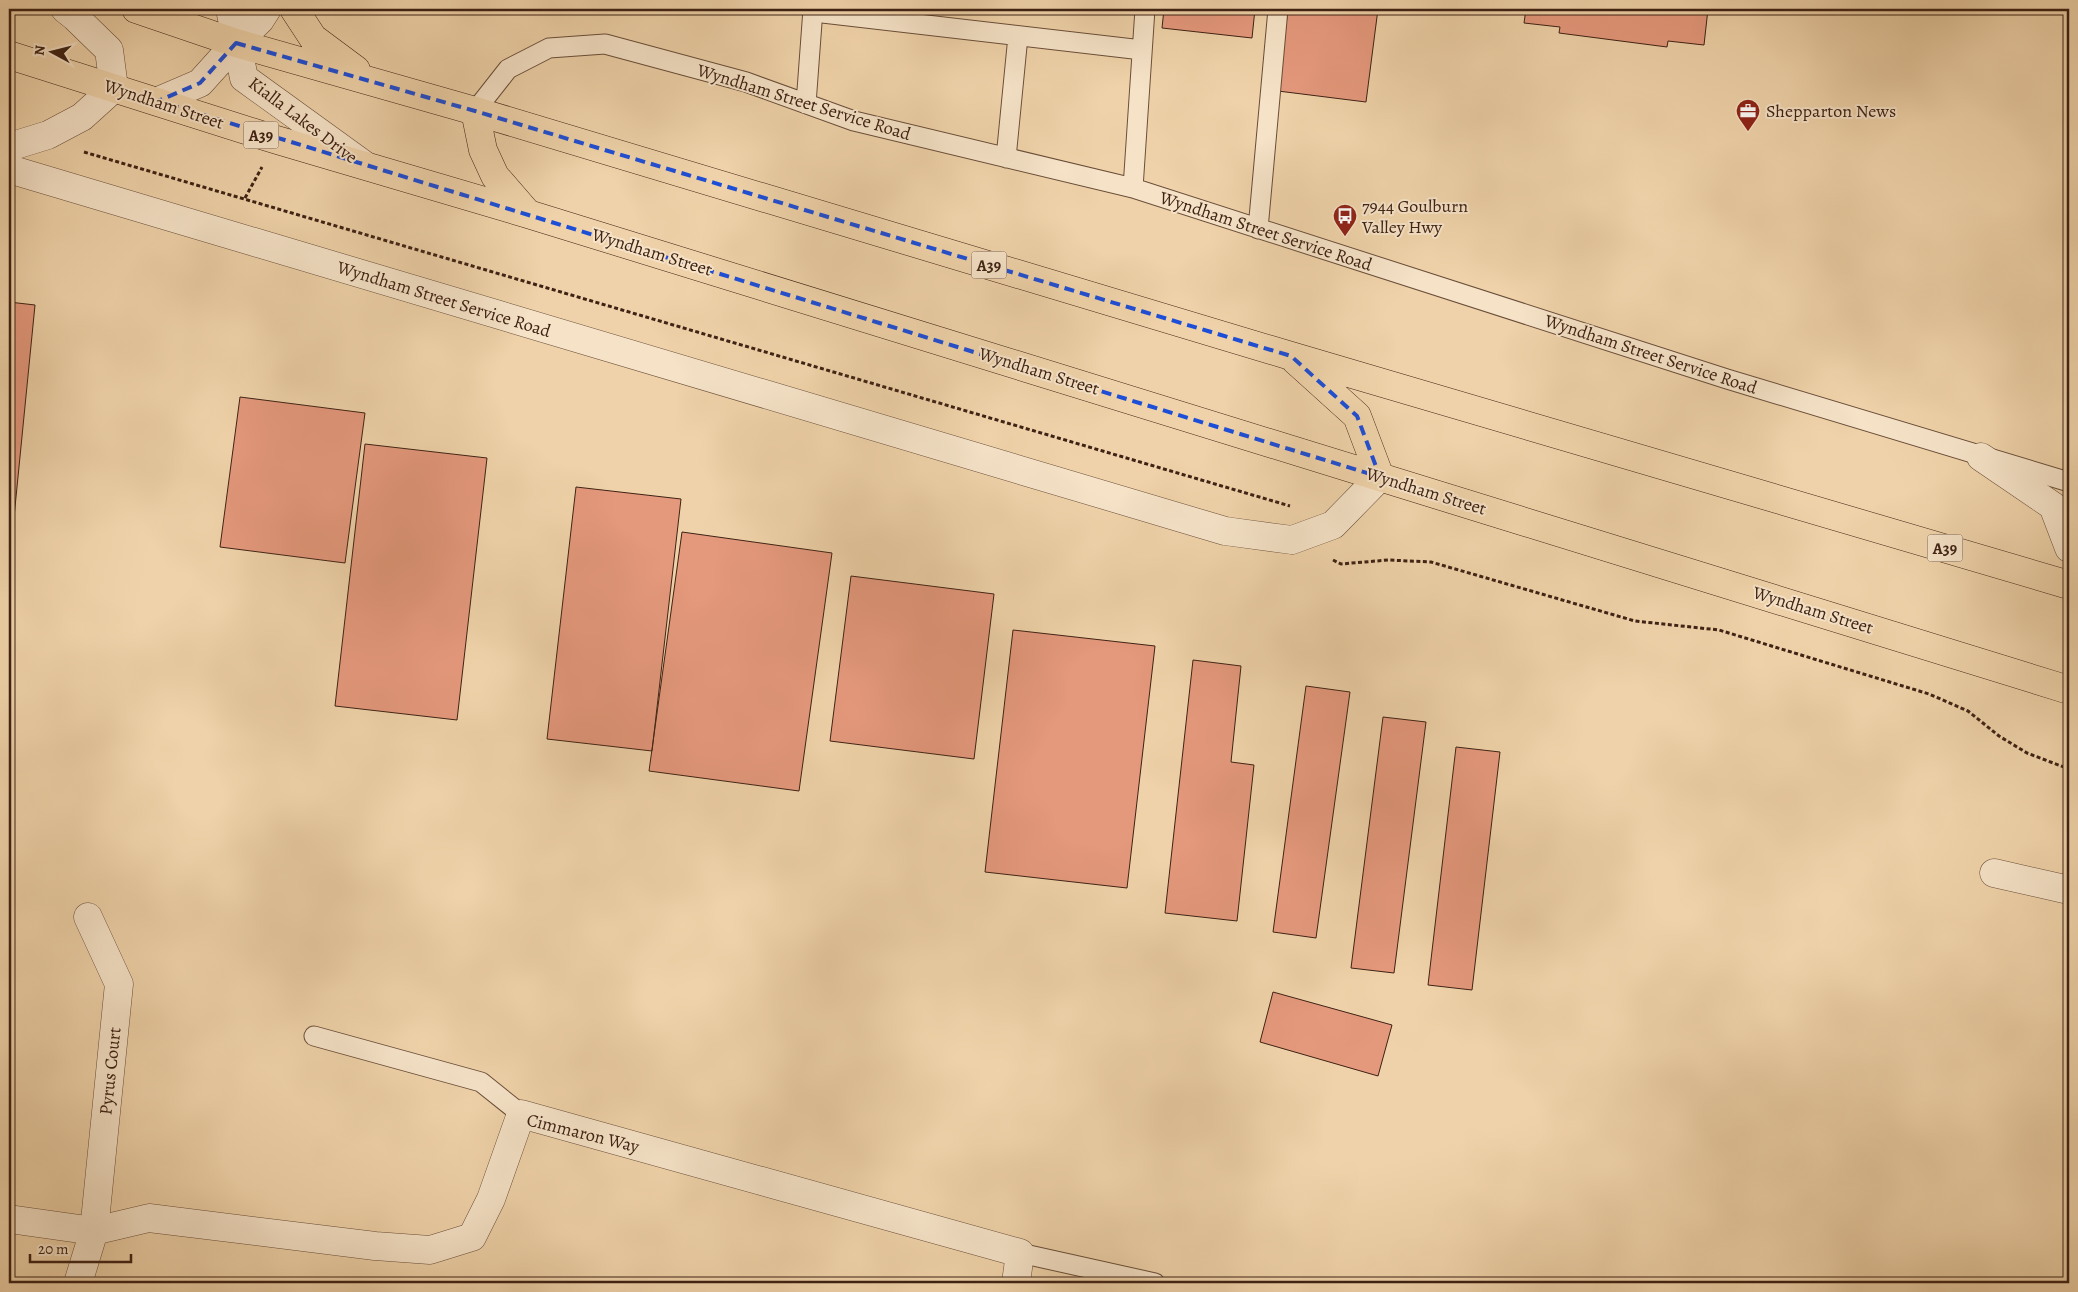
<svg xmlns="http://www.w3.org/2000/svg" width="2078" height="1292" font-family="Alegreya,serif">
<rect width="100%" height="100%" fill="#efd2a9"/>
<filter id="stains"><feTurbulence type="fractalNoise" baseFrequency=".004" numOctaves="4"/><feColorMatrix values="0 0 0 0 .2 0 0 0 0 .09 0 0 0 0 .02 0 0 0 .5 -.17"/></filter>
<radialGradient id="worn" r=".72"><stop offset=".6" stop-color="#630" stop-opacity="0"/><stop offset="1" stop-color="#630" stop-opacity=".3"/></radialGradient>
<path fill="#e4987c" stroke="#3e2214" d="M 1164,9 L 1255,9 L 1252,38 L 1162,28 Z
M 1288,9 L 1378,9 L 1366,102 L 1278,91 Z
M 1526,9 L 1708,9 L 1704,45 L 1668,41 L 1667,47 L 1559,33 L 1560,27 L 1524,23 Z
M 9,302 L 35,305 L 9,568 Z
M 240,397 L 365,413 L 345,563 L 220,547 Z
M 365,444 L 487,458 L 457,720 L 335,706 Z
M 576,487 L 681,499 L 652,751 L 547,739 Z
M 682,532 L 832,553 L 799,791 L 649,771 Z
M 851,576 L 994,594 L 974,759 L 830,741 Z
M 1013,630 L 1155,646 L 1127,888 L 985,872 Z
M 1193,660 L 1241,666 L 1231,762 L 1254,765 L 1237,921 L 1165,913 Z
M 1306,686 L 1350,692 L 1316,938 L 1273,932 Z
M 1383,717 L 1426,722 L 1394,973 L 1351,968 Z
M 1456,747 L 1500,752 L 1472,990 L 1428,985 Z
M 1273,992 L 1392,1025 L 1378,1076 L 1260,1042 Z"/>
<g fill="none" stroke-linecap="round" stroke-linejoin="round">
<defs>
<path id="service" d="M 814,12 L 1142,50
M 806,104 L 813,9
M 475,111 L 508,69 L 549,48 L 605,44 L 746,82 L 854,121 L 1133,188 L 1727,379 L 2069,482
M 1006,158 L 1018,36
M 1133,188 L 1145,9
M 1258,229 L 1278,9
M 314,1036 L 481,1082 L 521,1114
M 1020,1253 L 1155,1283"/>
<path id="minor" d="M 9,147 L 48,135 L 82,117 L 114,88 L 109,50 L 75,17 L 65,9
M 9,169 L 1225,531 L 1292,540 L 1333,525 L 1380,477
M 1981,457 L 2053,506 L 2069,548
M 1994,873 L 2069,890
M 9,1219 L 94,1231 L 119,984 L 88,917
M 78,1283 L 94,1231 L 149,1218 L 375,1246 L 430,1250 L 472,1237 L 491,1199 L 521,1114 L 1020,1253 L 1016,1283"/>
<path id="tertiary" d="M 230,9 L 244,78 L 363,164
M 158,101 L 200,83 L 236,43 L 260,20 L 267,9"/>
<path id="trunk" d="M 136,9 L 236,43 L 475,111 L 1291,356 L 2069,585
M 294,9 L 313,38 L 356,70
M 9,55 L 277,140 L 528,214 L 2069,690
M 475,111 L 483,150 L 495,176 L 528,214
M 1295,360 L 1357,416 L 1380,477"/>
</defs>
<use href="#service" stroke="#6a4e39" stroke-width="21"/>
<use href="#minor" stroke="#6a4e39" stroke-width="29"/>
<use href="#tertiary" stroke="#6a4e39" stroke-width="29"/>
<use href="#trunk" stroke="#3e2214" stroke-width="29"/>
<path stroke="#3e2214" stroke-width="3" stroke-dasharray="4 2.5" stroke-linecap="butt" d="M 84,152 L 1290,506
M 245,198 L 262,167
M 1333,560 L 1341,564 L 1388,560 L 1431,562 L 1635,621 L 1719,630 L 1929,694 L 1968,711 L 1999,736 L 2027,753 L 2069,769"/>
<use href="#service" stroke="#f5e2c7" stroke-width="19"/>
<use href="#minor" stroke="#f5e2c7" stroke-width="28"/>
<use href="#tertiary" stroke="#f5e2c7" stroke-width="28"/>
<use href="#trunk" stroke="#efd2a9" stroke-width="28"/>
</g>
<path fill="none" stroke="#1d4ed8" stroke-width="4" stroke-dasharray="10 6" stroke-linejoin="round" d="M 236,43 L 475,111 L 1291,356 L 1357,416 L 1380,477 L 158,101 L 200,83 Z"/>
<defs>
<symbol id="office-pin" viewBox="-11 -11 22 30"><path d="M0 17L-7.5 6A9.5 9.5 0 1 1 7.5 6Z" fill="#8f2418" stroke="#f5e2c7"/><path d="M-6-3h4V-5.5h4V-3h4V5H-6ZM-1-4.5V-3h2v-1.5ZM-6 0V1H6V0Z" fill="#fff"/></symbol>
<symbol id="bus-pin" viewBox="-11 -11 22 30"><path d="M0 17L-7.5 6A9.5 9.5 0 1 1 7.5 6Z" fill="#8f2418" stroke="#f5e2c7"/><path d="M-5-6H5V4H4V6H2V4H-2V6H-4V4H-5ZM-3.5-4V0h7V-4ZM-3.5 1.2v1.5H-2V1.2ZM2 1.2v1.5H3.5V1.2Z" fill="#fff"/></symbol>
</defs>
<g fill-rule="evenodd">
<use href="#office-pin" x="1734" y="97" width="28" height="38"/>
<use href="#bus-pin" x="1331" y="202" width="28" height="38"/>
</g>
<g text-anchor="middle" stroke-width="4" stroke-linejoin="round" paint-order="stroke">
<g fill="#f5e2c7" stroke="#755c4a" stroke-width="1">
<rect x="243.5" y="121.5" width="35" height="27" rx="4"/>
<rect x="971.5" y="251.5" width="35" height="27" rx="4"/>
<rect x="1927.5" y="534.5" width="35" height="27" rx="4"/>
</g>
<g font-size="16" font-weight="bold" fill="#3e2214">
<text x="261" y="141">A39</text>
<text x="989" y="271">A39</text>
<text x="1945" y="554">A39</text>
</g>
<g font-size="18" fill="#3e2214" stroke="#f5e2c7">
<text transform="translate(804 102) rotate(17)" y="6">Wyndham Street Service Road</text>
<text transform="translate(164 104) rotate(18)" y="6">Wyndham Street</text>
<text transform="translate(303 120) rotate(37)" y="6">Kialla Lakes Drive</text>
<text transform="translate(1266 231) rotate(18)" y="6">Wyndham Street Service Road</text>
<text transform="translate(652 252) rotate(17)" y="6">Wyndham Street</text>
<text transform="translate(444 299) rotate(17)" y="6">Wyndham Street Service Road</text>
<text transform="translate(1651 354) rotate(18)" y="6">Wyndham Street Service Road</text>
<text transform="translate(1039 371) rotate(17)" y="6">Wyndham Street</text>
<text transform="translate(1426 491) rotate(17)" y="6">Wyndham Street</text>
<text transform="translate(1813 610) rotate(17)" y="6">Wyndham Street</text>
<text transform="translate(110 1071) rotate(-84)" y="6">Pyrus Court</text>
<text transform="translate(583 1133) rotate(14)" y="6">Cimmaron Way</text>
</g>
<g font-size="18" fill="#3e2214" stroke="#f5e2c7" text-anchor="start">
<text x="1766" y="117">Shepparton News</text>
<text x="1362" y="212">7944 Goulburn<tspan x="1362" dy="21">Valley Hwy</tspan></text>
</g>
</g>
<rect width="2078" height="1292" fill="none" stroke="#efd2a9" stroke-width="30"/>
<rect x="10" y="10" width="2058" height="1272" fill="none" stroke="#3e2214" stroke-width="2.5"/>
<rect x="15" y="15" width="2048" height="1262" fill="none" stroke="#3e2214"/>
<g transform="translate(52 52) rotate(277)" stroke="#f5e2c7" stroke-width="4" paint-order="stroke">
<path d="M0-4L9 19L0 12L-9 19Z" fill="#3e2214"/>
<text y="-8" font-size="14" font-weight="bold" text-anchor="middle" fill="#3e2214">N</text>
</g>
<path d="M30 1254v8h101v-8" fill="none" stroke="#3e2214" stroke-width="2.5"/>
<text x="38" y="1254" font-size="15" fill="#3e2214" stroke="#f5e2c7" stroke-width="4" paint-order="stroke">20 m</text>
<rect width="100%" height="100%" filter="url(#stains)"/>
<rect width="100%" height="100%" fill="url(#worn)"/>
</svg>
